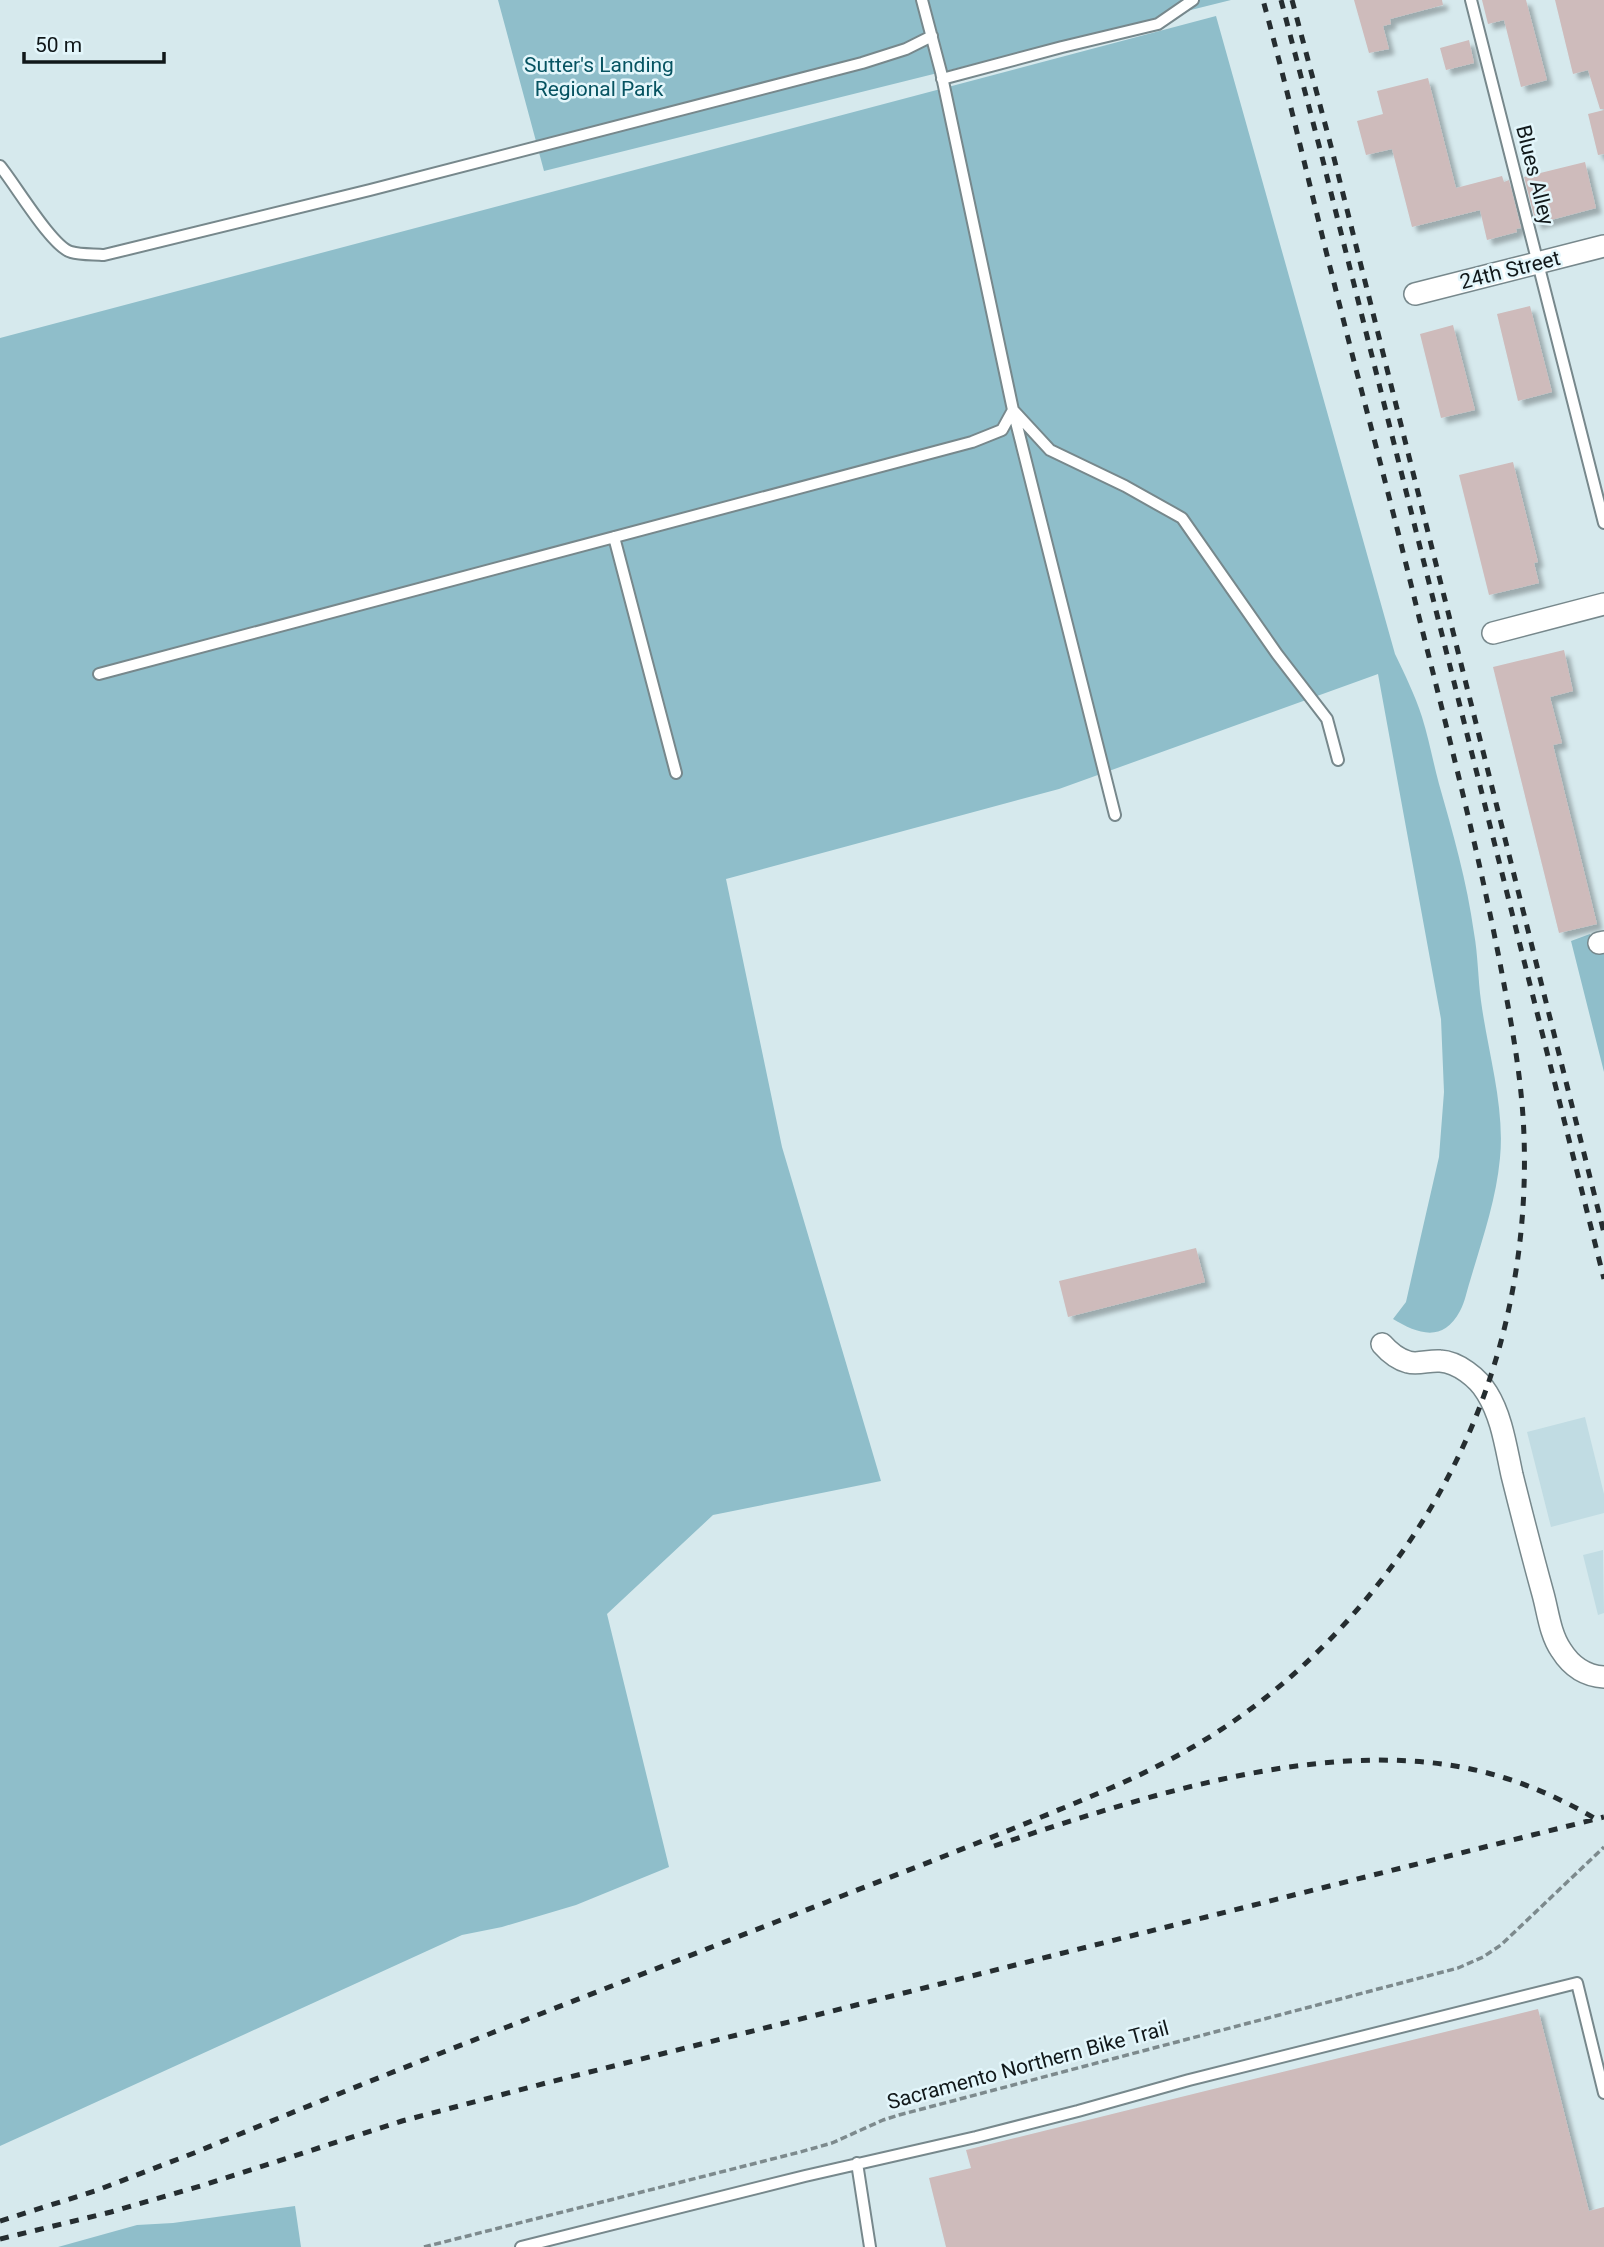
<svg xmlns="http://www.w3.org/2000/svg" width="1604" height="2247" font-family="Roboto,sans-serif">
<defs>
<filter id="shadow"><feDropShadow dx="5.5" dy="5.5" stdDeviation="2" flood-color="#0004"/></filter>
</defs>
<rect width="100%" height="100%" fill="#d6e9ed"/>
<path fill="#c1dce3" d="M 1585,1417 L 1604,1494 L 1604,1513 L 1551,1527 L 1527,1432 Z
M 1603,1550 L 1604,1613 L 1598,1615 L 1583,1555 Z"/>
<path fill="#8fbeca" d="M 498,0 L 1231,0 L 544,171 Z
M 1216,16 L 1395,654 C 1405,675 1415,695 1422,717 C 1429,739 1433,762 1439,784 C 1453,833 1467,882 1474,933 C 1478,955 1478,979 1481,1001 C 1488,1053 1505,1106 1500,1158 C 1496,1201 1482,1240 1470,1281 C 1467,1290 1465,1302 1460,1311 C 1443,1343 1418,1334 1393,1319 L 1406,1302 L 1420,1240 L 1439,1157 L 1444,1092 L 1441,1019 L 1378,674 L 1059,789 L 726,879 L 782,1147 L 881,1481 L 713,1515 L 607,1614 L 669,1867 L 576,1905 L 502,1927 L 462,1935 L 0,2146 L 0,338 Z
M 1590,934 L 1595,953 L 1604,952 L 1604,1072 L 1571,941 Z
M 295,2206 L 301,2247 L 58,2247 L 137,2225 L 173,2223 Z"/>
<path fill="#cebbbb" filter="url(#shadow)" d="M 1354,0 L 1442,0 L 1443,5 L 1390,19 L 1391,24 L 1383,26 L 1389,49 L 1369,53 Z
M 1482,0 L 1526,0 L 1547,80 L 1521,87 L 1504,20 L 1488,24 Z
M 1555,0 L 1604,0 L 1604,109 L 1600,109 L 1588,70 L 1573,74 Z
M 1469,40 L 1474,63 L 1446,70 L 1440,48 Z
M 1428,78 L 1456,188 L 1502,176 L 1504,182 L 1509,180 L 1521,228 L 1516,229 L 1517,232 L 1487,240 L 1480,210 L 1412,227 L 1392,149 L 1366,155 L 1357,121 L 1383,114 L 1377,91 Z
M 1604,110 L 1604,154 L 1598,155 L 1588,114 Z
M 1585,162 L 1596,208 L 1536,224 L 1524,177 Z
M 1530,306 L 1552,392 L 1518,401 L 1497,314 Z
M 1453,325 L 1475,410 L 1441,418 L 1420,334 Z
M 1513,462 L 1538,562 L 1534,563 L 1539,583 L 1489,595 L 1459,475 Z
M 1564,650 L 1573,691 L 1550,697 L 1562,743 L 1553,745 L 1597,924 L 1559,933 L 1493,667 Z
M 1196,1248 L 1205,1282 L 1068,1317 L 1059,1281 Z
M 1538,2009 L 1589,2211 L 1604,2207 L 1604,2247 L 946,2247 L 929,2178 L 971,2168 L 966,2150 Z"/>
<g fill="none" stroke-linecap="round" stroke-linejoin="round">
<defs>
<path id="lane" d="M 1471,0 L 1604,523
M 942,79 L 1062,47 L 1158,24 L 1193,0
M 0,166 C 15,184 52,247 71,252 C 81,255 94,254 104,255 L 370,190 L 862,63 L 906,49 L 932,36
M 614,537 L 676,773
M 99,674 L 972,442 L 1002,430 L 1013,410 L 941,72 L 922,0
M 1115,815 L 1013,410 L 1050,450 L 1125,486 L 1182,518 L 1277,654 L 1327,719 L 1338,760
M 857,2163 L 870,2247
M 521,2247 L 805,2176 L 976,2137 L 1078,2111 L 1189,2080 L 1577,1983 L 1604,2093"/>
<path id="street" d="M 1415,294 L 1604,246
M 1493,633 L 1604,604
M 1599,943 L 1604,942
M 1382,1344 C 1389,1352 1397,1359 1408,1362 C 1418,1365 1429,1360 1440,1361 C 1458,1362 1478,1378 1487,1393 C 1502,1417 1506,1448 1512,1475 C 1522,1515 1532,1554 1543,1594 C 1548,1612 1550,1634 1561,1650 C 1571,1666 1585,1676 1604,1677"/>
</defs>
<use href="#lane" stroke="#77888c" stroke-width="14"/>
<use href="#street" stroke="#77888c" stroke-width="24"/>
<path stroke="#7d8a8d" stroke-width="3.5" stroke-dasharray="7 3.5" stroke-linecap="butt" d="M 424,2247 L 800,2152 L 832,2143 L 883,2120 L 899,2115 L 1458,1968 L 1483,1957 L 1501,1945 L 1604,1847"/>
<use href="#lane" stroke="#fff" stroke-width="10"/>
<use href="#street" stroke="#fff" stroke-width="21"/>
<path stroke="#252d30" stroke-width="5" stroke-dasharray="9 9" stroke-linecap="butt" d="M 1281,0 L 1321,153 L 1604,1279
M 1292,0 L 1332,150 L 1604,1233
M 994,1846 C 1146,1796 1346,1727 1505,1778 C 1540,1789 1571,1804 1601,1822
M 0,2221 L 95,2191 L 194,2153 C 410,2063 629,1980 847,1894 C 917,1867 986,1840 1056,1811 C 1102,1792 1148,1773 1191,1748 C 1282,1696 1358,1620 1415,1533 C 1493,1415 1529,1276 1524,1136 C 1522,1076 1510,1016 1499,958 C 1476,841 1446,725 1417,609 C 1390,497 1360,387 1332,275 C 1309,184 1288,91 1263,0
M 0,2239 L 111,2212 L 204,2185 L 402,2121 L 546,2083 L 1604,1817"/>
</g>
<g text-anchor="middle" stroke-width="5" stroke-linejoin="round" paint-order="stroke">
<g font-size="21" fill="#065361" stroke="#e3f6fb">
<text x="599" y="72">Sutter's Landing<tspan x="599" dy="24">Regional Park</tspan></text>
</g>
<g font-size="21" fill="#11181a" stroke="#e3f6fb">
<text transform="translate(1535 175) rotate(76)" y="7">Blues Alley</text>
<text transform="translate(1510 270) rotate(-14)" y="7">24th Street</text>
<text transform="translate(1028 2065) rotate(-15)" y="7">Sacramento Northern Bike Trail</text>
</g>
</g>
<path d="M24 52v10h140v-10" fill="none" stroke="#11181a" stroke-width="3.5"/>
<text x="35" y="52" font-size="21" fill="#11181a" stroke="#e3f6fb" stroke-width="5" paint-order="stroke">50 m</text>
</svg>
